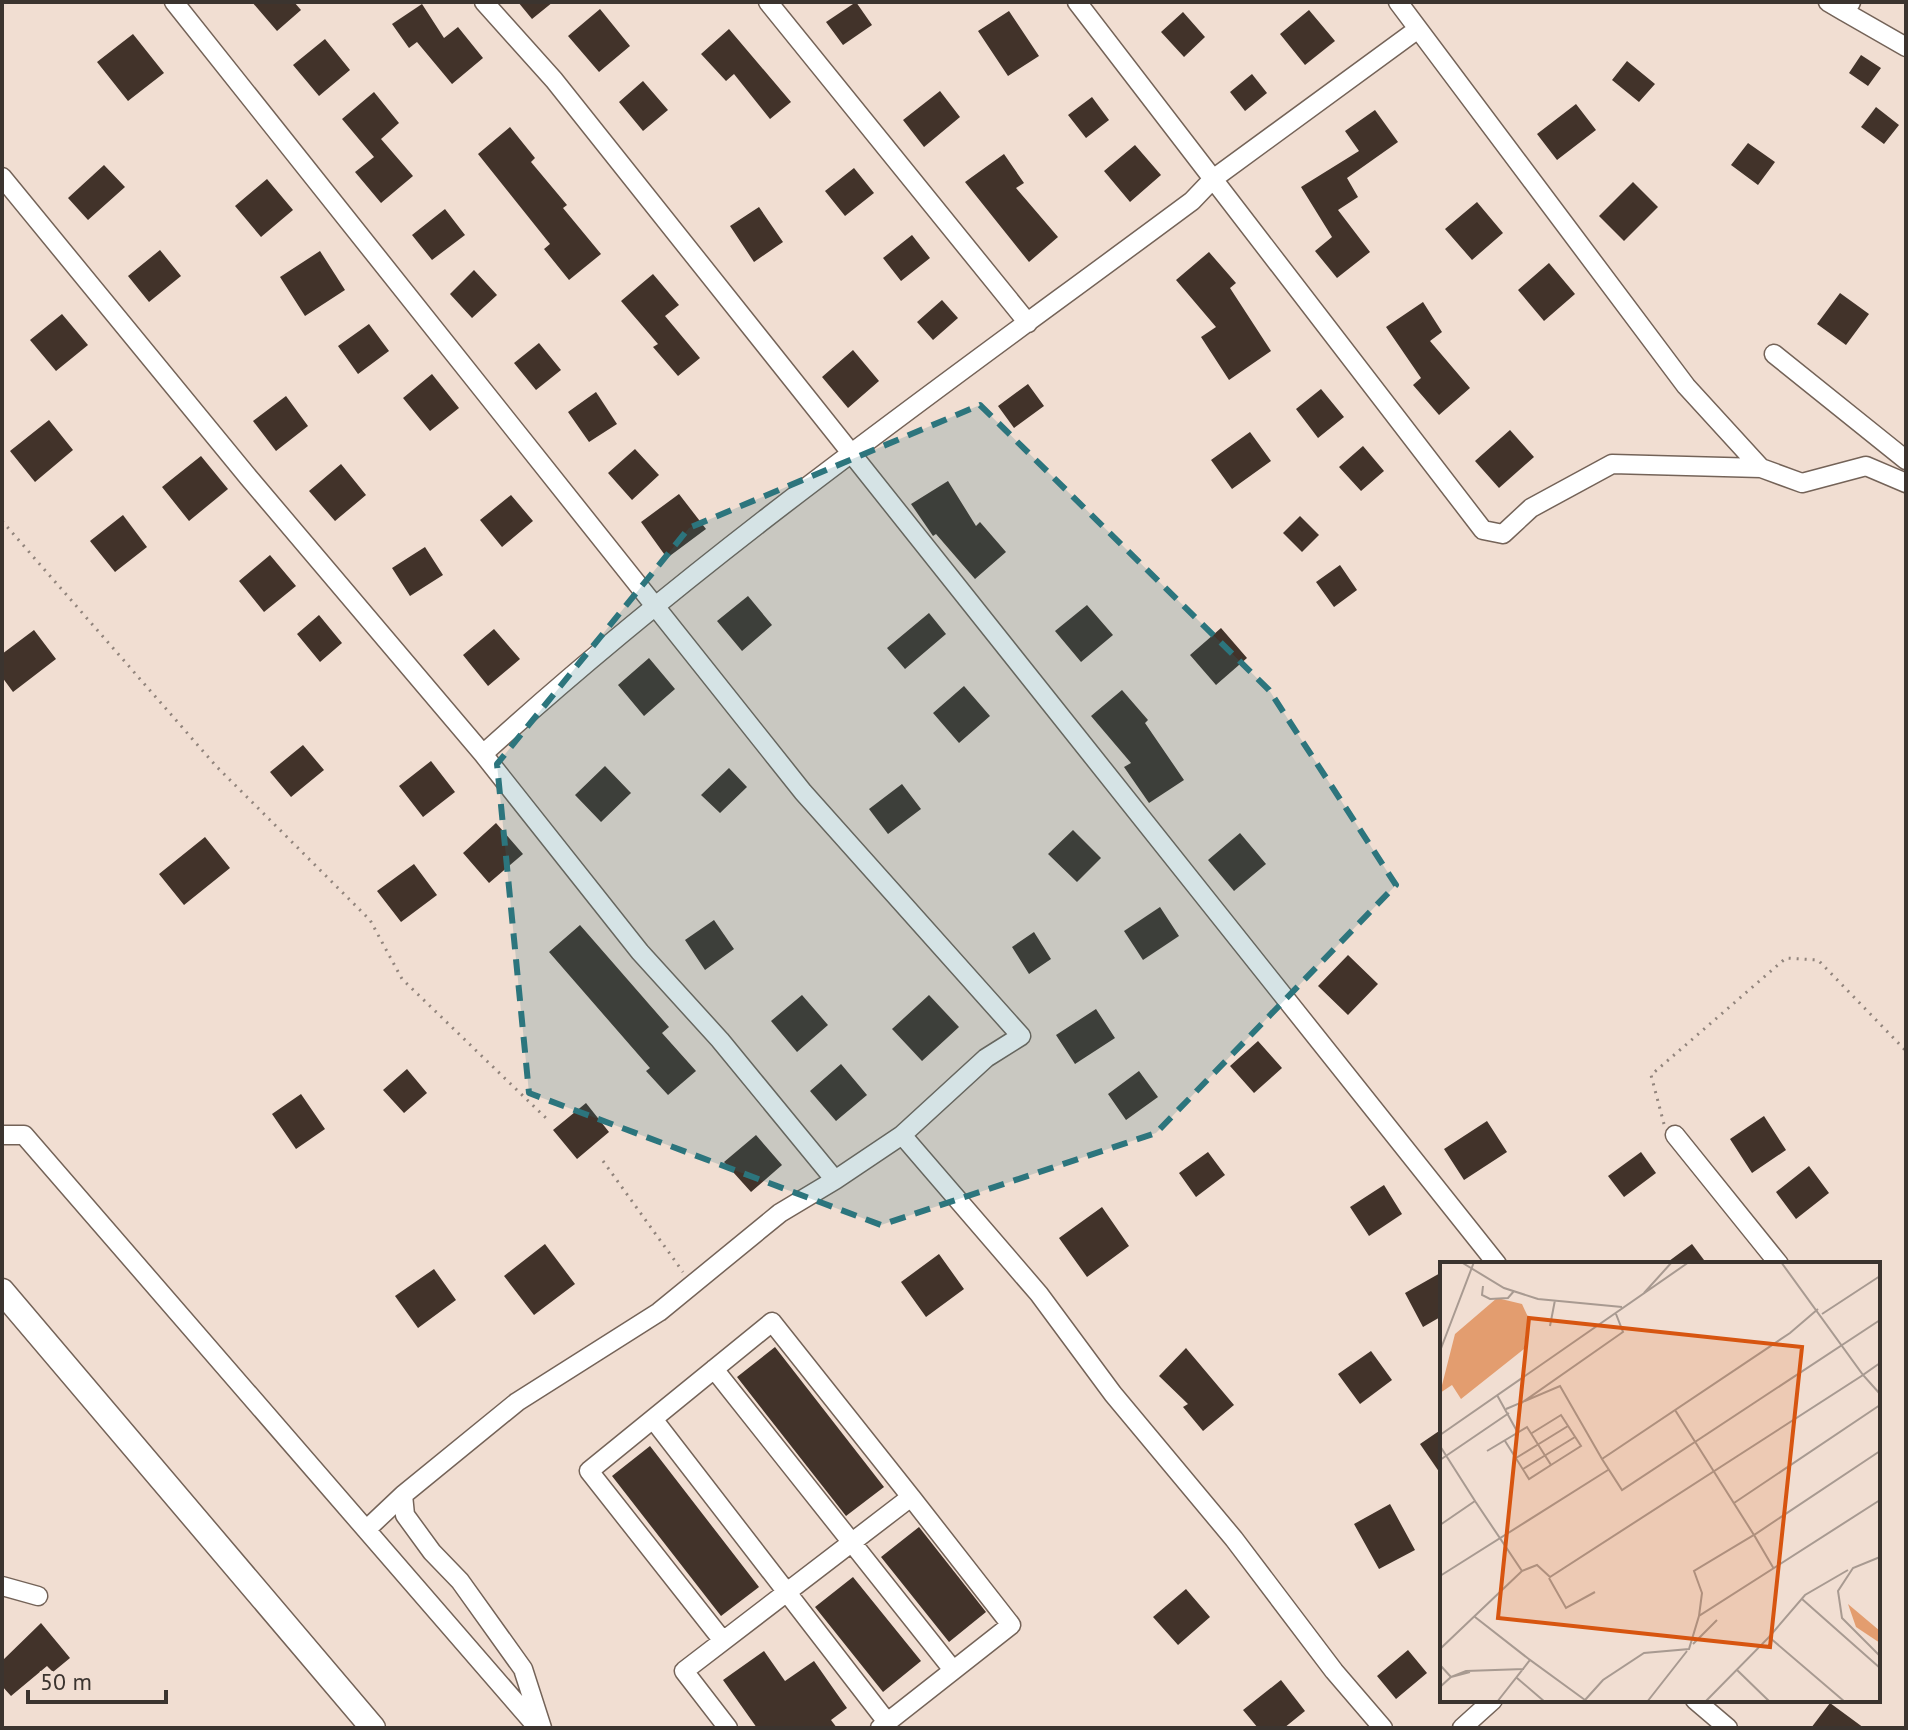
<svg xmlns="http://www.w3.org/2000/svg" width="1908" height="1730" font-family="'PT Sans',sans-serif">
<rect width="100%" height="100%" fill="#f1ded2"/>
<path fill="#42332a" d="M 252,2 L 294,2 L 301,10 L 277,31 Z
M 518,2 L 553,2 L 532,19 Z
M 856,2 L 872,25 L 843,45 L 826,22 Z
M 422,4 L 444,38 L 458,27 L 483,58 L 452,84 L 417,42 L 409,48 L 392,24 Z
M 600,9 L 630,46 L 599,72 L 568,36 Z
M 1309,10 L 1335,41 L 1305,65 L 1280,34 Z
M 1009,11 L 1039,56 L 1008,76 L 978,31 Z
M 1183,12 L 1205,37 L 1184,57 L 1161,32 Z
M 729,29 L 791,102 L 770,119 L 734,74 L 726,81 L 701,54 Z
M 133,34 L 164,73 L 128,101 L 97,62 Z
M 325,39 L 350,70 L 319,96 L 293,65 Z
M 1861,55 L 1881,68 L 1868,86 L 1849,73 Z
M 1627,61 L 1655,84 L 1639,102 L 1612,80 Z
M 1252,74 L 1267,93 L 1245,111 L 1230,92 Z
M 643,81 L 668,110 L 643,131 L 619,102 Z
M 940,91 L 960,117 L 924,147 L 903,120 Z
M 374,92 L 399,123 L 381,139 L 413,176 L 381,203 L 355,172 L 374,157 L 342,119 Z
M 1092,97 L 1109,120 L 1086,138 L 1068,115 Z
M 1576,104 L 1596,130 L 1557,160 L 1537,134 Z
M 1876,107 L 1899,125 L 1884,144 L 1861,127 Z
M 1375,110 L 1398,142 L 1347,178 L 1358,197 L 1338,210 L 1370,252 L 1337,278 L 1315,251 L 1332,237 L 1301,187 L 1359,151 L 1345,131 Z
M 510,127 L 535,158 L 531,162 L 567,205 L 563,208 L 601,254 L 569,280 L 544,249 L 550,244 L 478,154 Z
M 1748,143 L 1775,162 L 1758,185 L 1731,165 Z
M 1135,145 L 1161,175 L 1130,202 L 1104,171 Z
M 1004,154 L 1024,183 L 1016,188 L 1058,237 L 1029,262 L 965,182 Z
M 104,165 L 125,187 L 88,220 L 68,198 Z
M 854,168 L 874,193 L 845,216 L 825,191 Z
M 267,179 L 293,210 L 261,237 L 235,206 Z
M 1633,182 L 1658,207 L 1624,241 L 1599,216 Z
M 1477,202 L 1503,233 L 1472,260 L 1445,229 Z
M 759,207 L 783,242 L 754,262 L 730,226 Z
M 445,209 L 465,235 L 432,260 L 412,235 Z
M 912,235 L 930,258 L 901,281 L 883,258 Z
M 160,250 L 181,276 L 149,302 L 128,276 Z
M 320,251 L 345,290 L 305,316 L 280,277 Z
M 1209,252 L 1236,283 L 1230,288 L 1271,351 L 1229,380 L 1201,337 L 1216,327 L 1176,280 Z
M 1549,263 L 1575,294 L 1544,321 L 1518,290 Z
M 474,270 L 497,295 L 472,318 L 450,294 Z
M 653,274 L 679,305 L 665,316 L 700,358 L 678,376 L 653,347 L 658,344 L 621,301 Z
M 1840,293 L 1869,314 L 1846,345 L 1817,324 Z
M 942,300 L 958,318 L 933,340 L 917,322 Z
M 1423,302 L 1442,332 L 1430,341 L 1470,388 L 1439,415 L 1413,385 L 1421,378 L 1386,327 Z
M 62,314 L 88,345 L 56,371 L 30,340 Z
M 369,324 L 389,351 L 358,374 L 338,346 Z
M 539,343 L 561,370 L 536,390 L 514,363 Z
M 853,350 L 879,381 L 848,408 L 822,377 Z
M 432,374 L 459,408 L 430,431 L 403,398 Z
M 1028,384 L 1044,406 L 1014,428 L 998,406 Z
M 1321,389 L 1344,417 L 1318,438 L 1296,409 Z
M 596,392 L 617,424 L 589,442 L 568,412 Z
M 286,396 L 308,426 L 276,451 L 253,421 Z
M 49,420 L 73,450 L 35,482 L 10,451 Z
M 1510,430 L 1534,457 L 1499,488 L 1475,461 Z
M 1250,432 L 1271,461 L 1232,489 L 1211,460 Z
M 1363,446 L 1384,471 L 1361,491 L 1339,467 Z
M 635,449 L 659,475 L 632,500 L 608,473 Z
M 201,456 L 228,489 L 189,521 L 162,487 Z
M 341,464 L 366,495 L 335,521 L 309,491 Z
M 948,481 L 976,526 L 980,522 L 1006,552 L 975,579 L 936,534 L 933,536 L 911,504 Z
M 679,494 L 706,529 L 667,558 L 641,522 Z
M 511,495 L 533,521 L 502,547 L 480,520 Z
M 123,515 L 147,547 L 115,572 L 90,541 Z
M 1300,516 L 1319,535 L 1302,552 L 1283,533 Z
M 425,547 L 443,575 L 410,596 L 392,568 Z
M 270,555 L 296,586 L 264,612 L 239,581 Z
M 1340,565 L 1357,590 L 1334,607 L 1316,582 Z
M 748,596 L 772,625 L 742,651 L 717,621 Z
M 1087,605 L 1113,635 L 1081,662 L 1055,631 Z
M 929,613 L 946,634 L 905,669 L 887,648 Z
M 319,615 L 342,643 L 320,662 L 297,634 Z
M 1221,628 L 1247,658 L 1216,685 L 1190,655 Z
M 494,629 L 520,659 L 488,686 L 463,655 Z
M 34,630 L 56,659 L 13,692 L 2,677 L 2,654 Z
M 649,658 L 675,689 L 644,716 L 618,685 Z
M 964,686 L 990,716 L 959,743 L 933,713 Z
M 1122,690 L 1148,720 L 1145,723 L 1184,780 L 1149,803 L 1124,767 L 1131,763 L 1091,716 Z
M 303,745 L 324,770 L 291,797 L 270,772 Z
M 431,761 L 455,792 L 423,817 L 399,786 Z
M 605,766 L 631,793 L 601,822 L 575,795 Z
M 729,768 L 747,787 L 720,813 L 701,795 Z
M 902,784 L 921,809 L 888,834 L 869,809 Z
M 496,823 L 523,854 L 489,883 L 463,853 Z
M 1073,830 L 1101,858 L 1077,882 L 1048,854 Z
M 1240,833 L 1266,864 L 1234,891 L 1208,860 Z
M 205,837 L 230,868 L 184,905 L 159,874 Z
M 414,864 L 437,895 L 401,922 L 377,891 Z
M 1160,907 L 1179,936 L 1143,960 L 1124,931 Z
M 714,920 L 734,949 L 705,970 L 685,940 Z
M 580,925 L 669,1027 L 662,1033 L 696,1071 L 668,1095 L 646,1071 L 650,1068 L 549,952 Z
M 1034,932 L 1051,959 L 1029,974 L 1012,947 Z
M 1348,955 L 1378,984 L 1348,1015 L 1318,986 Z
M 802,995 L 828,1025 L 797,1052 L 771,1021 Z
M 929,995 L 959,1027 L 922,1061 L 892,1029 Z
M 1096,1009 L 1115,1038 L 1075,1064 L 1056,1035 Z
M 1258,1041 L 1282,1068 L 1254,1093 L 1230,1066 Z
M 841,1064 L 867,1095 L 836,1121 L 810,1091 Z
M 407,1069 L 427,1093 L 404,1113 L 383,1090 Z
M 1139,1071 L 1158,1097 L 1126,1120 L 1108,1094 Z
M 301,1094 L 325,1129 L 296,1149 L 272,1114 Z
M 586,1103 L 609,1132 L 577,1159 L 553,1130 Z
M 1764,1116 L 1786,1150 L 1752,1173 L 1730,1139 Z
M 1487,1121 L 1507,1152 L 1464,1180 L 1444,1149 Z
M 756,1135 L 782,1165 L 751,1192 L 724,1162 Z
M 1208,1152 L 1225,1175 L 1196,1197 L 1179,1173 Z
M 1641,1152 L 1656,1173 L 1624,1197 L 1608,1176 Z
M 1809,1166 L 1829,1193 L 1796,1219 L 1776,1192 Z
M 1384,1185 L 1402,1214 L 1369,1236 L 1350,1207 Z
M 1102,1207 L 1129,1246 L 1087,1277 L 1059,1238 Z
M 545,1244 L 575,1284 L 534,1315 L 504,1276 Z
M 1692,1244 L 1707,1264 L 1665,1264 Z
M 939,1254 L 964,1289 L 926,1317 L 901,1282 Z
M 434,1269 L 456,1300 L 418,1328 L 395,1296 Z
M 1442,1272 L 1442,1316 L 1423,1327 L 1405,1293 Z
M 775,1347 L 884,1487 L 846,1516 L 737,1377 Z
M 1186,1348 L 1234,1405 L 1203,1431 L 1183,1407 L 1188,1404 L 1159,1376 Z
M 1371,1351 L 1392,1380 L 1360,1404 L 1338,1374 Z
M 1442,1429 L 1442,1476 L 1420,1444 Z
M 650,1446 L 759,1587 L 721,1616 L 612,1476 Z
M 1390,1504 L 1415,1550 L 1379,1569 L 1354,1524 Z
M 919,1527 L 986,1612 L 949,1642 L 881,1557 Z
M 853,1577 L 921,1661 L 883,1692 L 815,1607 Z
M 1186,1589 L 1210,1617 L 1178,1645 L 1153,1617 Z
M 41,1623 L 70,1658 L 53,1672 L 47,1666 L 11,1696 L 2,1686 L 2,1661 Z
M 1408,1650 L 1427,1673 L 1396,1699 L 1377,1676 Z
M 764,1651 L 785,1681 L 814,1661 L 847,1708 L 831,1720 L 837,1728 L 757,1728 L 723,1680 Z
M 1281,1680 L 1305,1711 L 1284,1728 L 1258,1728 L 1243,1710 Z
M 1830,1703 L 1864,1728 L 1811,1728 Z"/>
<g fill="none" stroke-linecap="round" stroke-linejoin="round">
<defs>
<path id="minor" d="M 484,2 L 554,80 L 1497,1264
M 768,2 L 1028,323
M 1398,2 L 1686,386 L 1761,468 L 1802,483 L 1866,466 L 1906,483
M 1828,2 L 1845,12
M 1851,2 L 1845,12 L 1906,47
M 1418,29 L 1213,179 L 1483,530 L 1503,534 L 1531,508 L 1612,464 L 1761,468
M 2,177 L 249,478 L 483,754 L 640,952 L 720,1040 L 835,1180 L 902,1135 L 986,1058 L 1021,1036 L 803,792 L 174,2
M 1774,354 L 1906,460
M 483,754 C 705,552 951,380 1192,201 L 1213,179 L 1077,2
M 2,1135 L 24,1135 L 538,1728
M 902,1135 L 1039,1294 L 1113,1394 L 1234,1539 L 1334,1671 L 1383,1728
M 1675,1135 L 1779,1264
M 714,1369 L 953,1670
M 653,1419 L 887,1722
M 367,1529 L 403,1495
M 2,1586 L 38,1596
M 723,1641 L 589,1471 L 772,1322 L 911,1497
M 1695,1700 L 1728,1728
M 542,1728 L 523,1669 L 460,1581 L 432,1552 L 405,1515 L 403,1495 L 517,1402 L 659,1312 L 780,1213 L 835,1180
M 728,1728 L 684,1671 L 911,1497 L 1011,1625 L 880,1728
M 1462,1728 L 1493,1700"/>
<path id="major" d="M 2,1291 L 373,1728"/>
</defs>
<use href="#minor" stroke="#746358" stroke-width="21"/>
<use href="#major" stroke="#746358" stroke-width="27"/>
<path stroke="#91847c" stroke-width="3" stroke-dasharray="2 6" stroke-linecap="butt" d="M 2,521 L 216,766 L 370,920 L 402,979 L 548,1120
M 1664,1124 L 1651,1075 L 1786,958 L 1818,960 L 1906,1051
M 603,1161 L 683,1272"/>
<use href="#minor" stroke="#fff" stroke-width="18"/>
<use href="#major" stroke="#fff" stroke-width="24"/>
</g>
<path fill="#2c757d" fill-opacity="0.2" stroke="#2c757d" stroke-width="6" stroke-dasharray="16 10" stroke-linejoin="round" d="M 980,405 L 1269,690 L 1396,885 L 1156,1133 L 881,1225 L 529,1093 L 497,764 L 689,528 Z"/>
<g transform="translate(1440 1262)">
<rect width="440" height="440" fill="#f1ded2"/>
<path d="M 57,36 L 82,42 L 88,55 L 84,87 L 21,137 L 12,123 L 0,131 L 15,72 ZM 408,342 L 440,369 L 440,381 L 416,365 Z" fill="#e39d6f"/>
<path fill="none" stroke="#a89a91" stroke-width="2" d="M 21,0 L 64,26 L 98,37 L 182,45M 43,24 L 42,33 L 50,37 L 68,36 L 74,29M 204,31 L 232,0M 378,47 L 350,71 L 162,197 L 182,228 L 440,58M 382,52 L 440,14M 110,64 L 115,38M 0,89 L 34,0M 440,101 L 423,113 L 440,132M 57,133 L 78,171M 80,142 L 183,70 L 176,52M 66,147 L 120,124 L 162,197M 235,148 L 314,273 L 440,189M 92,171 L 121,153 L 141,184 L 111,203M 0,173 L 249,0M 0,184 L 35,239 L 0,263M 47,189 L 87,165 L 111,203 L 89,217 L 65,179M 76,196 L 128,164M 0,198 L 69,151M 83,207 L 135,175M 35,239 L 82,309 L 97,303 L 110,315 L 423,113 L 341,0M 294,241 L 440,143M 440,295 L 413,306 L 398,329 L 402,356 L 440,394M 0,314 L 168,208M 109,316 L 126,346 L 155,330M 362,337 L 440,406M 259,354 L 262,331 L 254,309 L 314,273 L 334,307M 35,355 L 90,398M 329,375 L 365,333 L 408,308M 253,382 L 277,358M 0,387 L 82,309M 0,403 L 11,415 L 26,409 L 84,407M 297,408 L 330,440M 77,416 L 105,440M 0,425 L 11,415 L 30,410M 145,438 L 163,418 L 204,391 L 249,387 L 259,354 L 440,238M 57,440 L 90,398 L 145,438M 207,440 L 247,389M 265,440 L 329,375 L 405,440"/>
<path fill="#d75510" fill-opacity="0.15" stroke="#d75510" stroke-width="4" d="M 89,56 L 362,85 L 330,385 L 58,356 Z"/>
<rect width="440" height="440" fill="none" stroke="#3b342f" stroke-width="4"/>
</g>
<rect width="1908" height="1730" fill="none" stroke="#3b342f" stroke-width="8"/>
<path d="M28 1690v12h138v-12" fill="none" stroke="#3b342f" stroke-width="4"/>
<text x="40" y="1690" font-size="24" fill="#3b342f" stroke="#f1ded2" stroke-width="6" paint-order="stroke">50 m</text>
</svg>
